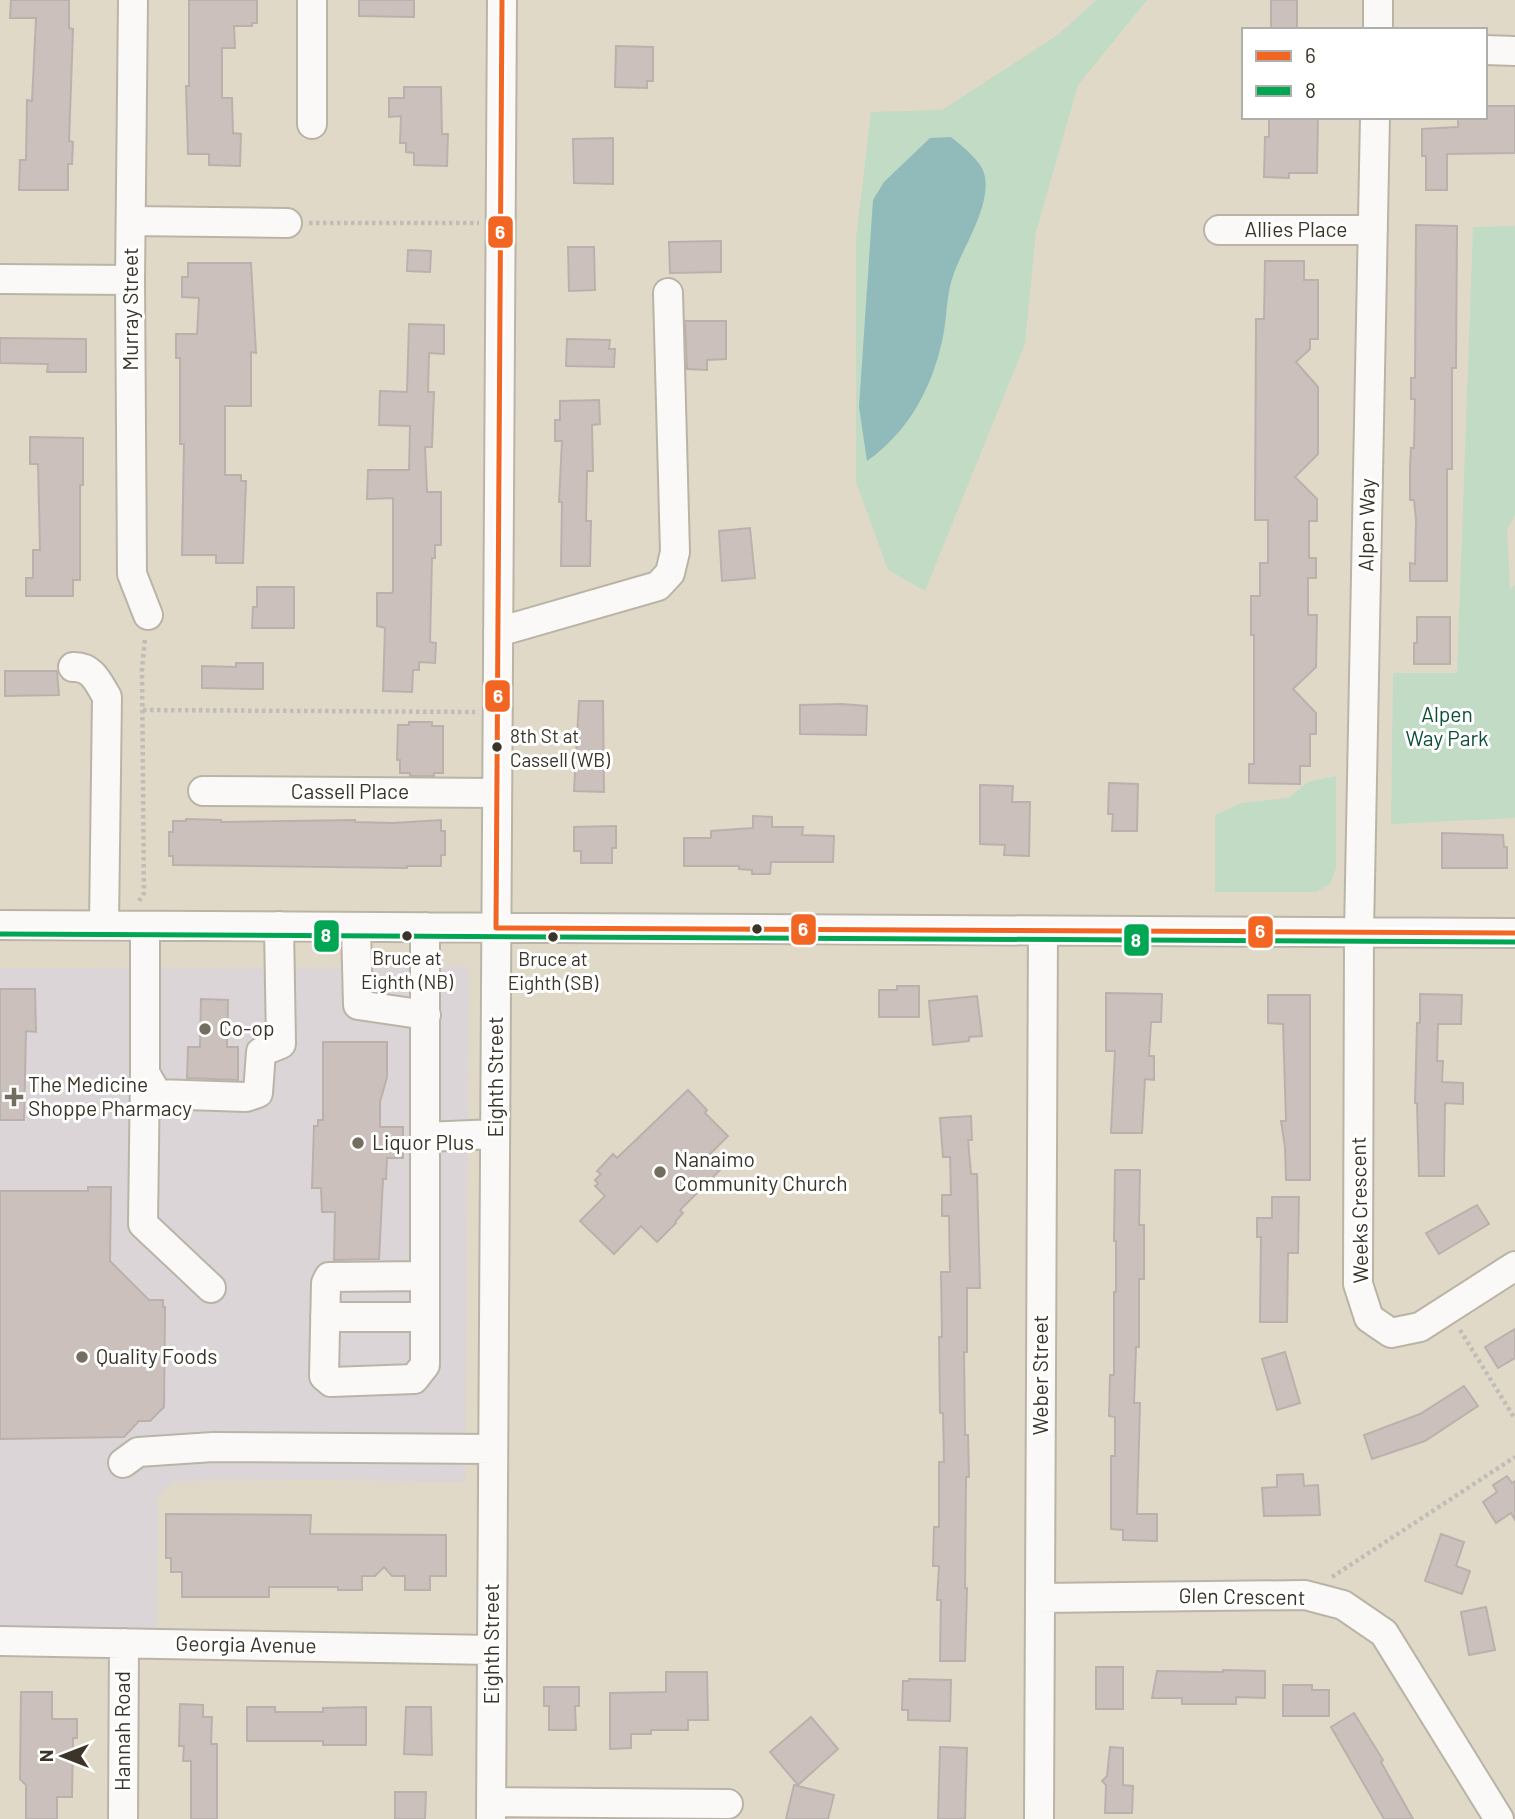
<svg xmlns="http://www.w3.org/2000/svg" width="1515" height="1819" font-family="Barlow,sans-serif">
<rect width="100%" height="100%" fill="#e0d9c8"/>
<path fill="#dcd5d8" d="M 469,967 L 465,1482 L 316,1480 L 174,1481 L 158,1498 L 157,1637 L 0,1636 L 0,968 Z"/>
<path fill="#c2dbc5" d="M 1096,0 L 1147,0 L 1078,85 L 1036,232 L 1025,344 L 925,591 L 888,570 L 856,482 L 856,239 L 871,112 L 942,110 L 1059,34 Z
M 1515,226 L 1515,515 L 1507,530 L 1510,590 L 1515,584 L 1515,818 L 1391,824 L 1393,673 L 1457,673 L 1473,227 Z
M 1336,776 L 1336,869 L 1330,884 L 1316,892 L 1215,892 L 1215,815 L 1241,803 L 1288,798 L 1308,782 Z"/>
<path fill="#91babb" d="M 951,137 C 963,147 983,162 985,177 C 990,207 964,246 954,273 C 947,291 947,313 944,331 C 935,383 910,431 867,461 L 859,407 L 873,200 L 884,182 L 930,138 Z"/>
<path fill="#ccc0bc" stroke="#bbb1ac" stroke-width="2" d="M 11,0 L 69,0 L 69,28 L 73,29 L 69,141 L 73,142 L 72,164 L 68,164 L 68,190 L 19,190 L 20,160 L 26,160 L 27,100 L 32,101 L 36,18 L 10,18 Z
M 189,0 L 257,0 L 257,23 L 252,23 L 252,26 L 234,26 L 235,48 L 222,48 L 222,98 L 232,98 L 233,133 L 241,134 L 240,166 L 209,165 L 209,154 L 188,154 L 186,86 L 189,86 Z
M 359,0 L 414,0 L 414,17 L 359,16 Z
M 1271,0 L 1297,0 L 1297,30 L 1271,30 Z
M 616,46 L 653,47 L 653,81 L 647,81 L 647,88 L 615,87 Z
M 404,87 L 441,87 L 442,134 L 448,134 L 447,166 L 414,165 L 414,153 L 406,152 L 406,143 L 400,143 L 401,116 L 389,117 L 389,98 L 404,98 Z
M 1485,106 L 1515,106 L 1515,153 L 1447,154 L 1447,190 L 1426,190 L 1426,156 L 1422,156 L 1422,129 L 1458,127 L 1458,117 L 1485,117 Z
M 1269,117 L 1318,117 L 1317,173 L 1289,173 L 1289,178 L 1264,177 L 1265,137 L 1269,137 Z
M 613,138 L 613,184 L 574,183 L 573,139 Z
M 1416,225 L 1457,226 L 1456,368 L 1452,368 L 1452,469 L 1447,469 L 1447,581 L 1410,581 L 1410,563 L 1415,564 L 1416,520 L 1414,500 L 1410,500 L 1410,469 L 1411,448 L 1414,448 L 1415,399 L 1411,399 L 1411,378 L 1415,378 Z
M 721,241 L 721,272 L 670,273 L 669,242 Z
M 568,247 L 594,247 L 595,290 L 569,291 Z
M 408,250 L 431,251 L 430,272 L 407,271 Z
M 1265,261 L 1304,261 L 1304,280 L 1318,280 L 1318,339 L 1310,339 L 1310,349 L 1296,362 L 1318,387 L 1318,454 L 1295,477 L 1317,499 L 1317,521 L 1309,521 L 1309,558 L 1316,558 L 1316,578 L 1308,578 L 1308,615 L 1317,615 L 1316,667 L 1293,689 L 1316,713 L 1316,734 L 1310,734 L 1310,766 L 1300,766 L 1300,784 L 1249,783 L 1249,764 L 1254,764 L 1254,635 L 1251,635 L 1251,596 L 1260,596 L 1260,563 L 1268,563 L 1268,520 L 1255,520 L 1256,319 L 1264,319 Z
M 188,263 L 251,263 L 256,353 L 251,352 L 251,406 L 225,406 L 225,475 L 241,475 L 241,481 L 246,481 L 243,563 L 216,563 L 216,555 L 182,555 L 184,444 L 180,444 L 180,358 L 176,358 L 176,334 L 197,334 L 199,298 L 182,297 L 182,277 L 188,277 Z
M 685,321 L 726,321 L 726,359 L 707,360 L 707,370 L 687,369 Z
M 409,324 L 444,325 L 444,354 L 429,353 L 428,392 L 434,392 L 432,447 L 425,447 L 427,492 L 441,492 L 441,545 L 435,545 L 435,558 L 432,558 L 430,642 L 436,643 L 435,663 L 419,662 L 419,670 L 413,670 L 412,692 L 383,691 L 385,628 L 377,626 L 377,593 L 392,593 L 393,591 L 393,498 L 367,499 L 368,470 L 409,470 L 410,426 L 379,425 L 380,391 L 407,392 Z
M 0,338 L 86,339 L 86,372 L 47,372 L 48,364 L 0,363 Z
M 567,339 L 610,340 L 609,349 L 615,349 L 614,367 L 566,366 Z
M 599,400 L 600,424 L 592,425 L 593,471 L 587,471 L 586,521 L 591,521 L 590,566 L 561,566 L 562,502 L 559,502 L 562,441 L 555,441 L 555,420 L 560,420 L 560,401 Z
M 30,437 L 83,438 L 83,485 L 80,485 L 80,580 L 73,580 L 73,596 L 26,596 L 26,578 L 33,578 L 33,550 L 40,550 L 38,464 L 30,464 Z
M 750,528 L 755,578 L 722,581 L 719,531 Z
M 257,587 L 294,587 L 294,628 L 252,628 L 253,607 L 257,607 Z
M 1417,617 L 1450,617 L 1450,664 L 1414,664 L 1414,643 L 1417,643 Z
M 236,663 L 263,663 L 263,689 L 202,688 L 202,666 L 236,667 Z
M 5,671 L 57,671 L 59,695 L 5,696 Z
M 579,701 L 603,701 L 604,792 L 574,791 Z
M 842,704 L 867,706 L 866,735 L 800,734 L 800,705 Z
M 409,722 L 432,722 L 432,726 L 443,726 L 443,773 L 434,773 L 434,776 L 410,776 L 410,773 L 400,773 L 400,760 L 397,760 L 398,725 L 409,725 Z
M 1109,783 L 1138,784 L 1137,831 L 1112,831 L 1113,814 L 1108,814 Z
M 980,785 L 1013,786 L 1012,802 L 1030,802 L 1029,856 L 1004,855 L 1005,845 L 980,844 Z
M 753,816 L 772,817 L 772,827 L 803,827 L 802,835 L 834,836 L 833,862 L 771,862 L 770,874 L 752,874 L 752,870 L 739,869 L 739,866 L 684,866 L 684,838 L 711,838 L 711,831 L 753,828 Z
M 186,819 L 221,820 L 221,822 L 355,820 L 355,822 L 393,823 L 441,820 L 441,831 L 445,831 L 445,855 L 441,855 L 441,866 L 407,866 L 407,868 L 173,865 L 173,856 L 169,856 L 169,832 L 173,832 L 173,821 L 186,821 Z
M 616,826 L 616,848 L 612,848 L 612,863 L 581,863 L 581,851 L 574,851 L 574,827 Z
M 1442,833 L 1503,835 L 1504,847 L 1507,847 L 1507,868 L 1442,868 Z
M 897,986 L 919,986 L 919,1017 L 879,1017 L 879,990 L 897,990 Z
M 0,989 L 35,989 L 36,1032 L 26,1031 L 24,1120 L 0,1120 Z
M 1106,993 L 1162,994 L 1161,1022 L 1151,1022 L 1149,1056 L 1154,1056 L 1154,1080 L 1145,1079 L 1142,1133 L 1111,1133 L 1115,1051 L 1106,1051 Z
M 1420,994 L 1462,995 L 1461,1024 L 1438,1024 L 1437,1061 L 1443,1061 L 1442,1082 L 1463,1083 L 1463,1104 L 1445,1103 L 1444,1176 L 1419,1176 L 1417,1103 L 1415,1103 L 1417,1023 L 1420,1023 Z
M 1268,995 L 1310,995 L 1310,1180 L 1286,1180 L 1285,1147 L 1281,1121 L 1286,1121 L 1283,1024 L 1268,1023 Z
M 977,996 L 982,1036 L 969,1037 L 969,1041 L 933,1045 L 929,1001 Z
M 201,999 L 228,1000 L 227,1047 L 238,1047 L 238,1080 L 187,1078 L 188,1047 L 200,1047 Z
M 323,1042 L 387,1042 L 387,1077 L 380,1102 L 380,1127 L 403,1127 L 403,1158 L 387,1158 L 386,1179 L 383,1179 L 379,1259 L 334,1260 L 335,1212 L 322,1212 L 321,1188 L 312,1188 L 314,1126 L 318,1126 L 318,1120 L 323,1120 Z
M 688,1090 L 707,1110 L 705,1113 L 728,1136 L 707,1157 L 720,1170 L 680,1210 L 683,1213 L 675,1222 L 676,1223 L 657,1242 L 641,1226 L 614,1254 L 580,1221 L 605,1196 L 595,1186 L 598,1184 L 595,1180 L 601,1174 L 597,1171 L 613,1154 L 617,1158 Z
M 971,1116 L 972,1140 L 968,1140 L 971,1174 L 977,1174 L 980,1288 L 967,1288 L 967,1352 L 964,1352 L 965,1435 L 968,1435 L 969,1477 L 966,1477 L 965,1588 L 967,1588 L 965,1661 L 940,1661 L 941,1600 L 937,1600 L 939,1566 L 933,1566 L 934,1527 L 939,1527 L 939,1462 L 944,1462 L 943,1413 L 940,1413 L 939,1337 L 942,1337 L 941,1272 L 950,1272 L 949,1216 L 942,1216 L 942,1195 L 951,1195 L 950,1157 L 943,1157 L 940,1118 Z
M 1115,1170 L 1140,1170 L 1139,1225 L 1144,1225 L 1144,1279 L 1139,1279 L 1139,1347 L 1136,1347 L 1134,1403 L 1140,1403 L 1137,1514 L 1157,1514 L 1157,1541 L 1123,1540 L 1123,1530 L 1111,1529 L 1111,1456 L 1115,1456 L 1115,1417 L 1109,1416 L 1110,1375 L 1114,1375 L 1114,1292 L 1116,1292 L 1116,1241 L 1114,1241 Z
M 88,1187 L 111,1187 L 110,1261 L 149,1300 L 163,1300 L 163,1307 L 165,1307 L 164,1407 L 150,1421 L 139,1421 L 124,1437 L 0,1439 L 0,1191 L 88,1191 Z
M 1272,1197 L 1299,1197 L 1298,1253 L 1288,1253 L 1287,1322 L 1260,1322 L 1261,1237 L 1257,1237 L 1257,1218 L 1272,1218 Z
M 1477,1205 L 1489,1224 L 1439,1254 L 1426,1233 Z
M 1515,1329 L 1515,1358 L 1498,1368 L 1485,1347 Z
M 1285,1352 L 1300,1403 L 1277,1410 L 1262,1359 Z
M 1464,1386 L 1478,1406 L 1425,1441 L 1372,1459 L 1364,1435 L 1420,1414 Z
M 1303,1474 L 1304,1486 L 1318,1485 L 1320,1515 L 1264,1516 L 1262,1488 L 1277,1487 L 1277,1475 Z
M 1507,1476 L 1512,1483 L 1515,1481 L 1515,1520 L 1511,1513 L 1496,1523 L 1483,1502 L 1497,1492 L 1493,1485 Z
M 166,1514 L 311,1515 L 310,1534 L 446,1535 L 446,1576 L 430,1576 L 430,1590 L 405,1590 L 405,1576 L 392,1576 L 384,1567 L 375,1576 L 362,1576 L 362,1590 L 338,1590 L 338,1587 L 269,1587 L 269,1597 L 182,1597 L 182,1572 L 171,1572 L 171,1558 L 166,1558 Z
M 1441,1534 L 1464,1542 L 1456,1566 L 1470,1571 L 1462,1594 L 1425,1581 Z
M 1486,1607 L 1495,1650 L 1469,1655 L 1461,1612 Z
M 1096,1667 L 1123,1667 L 1123,1709 L 1096,1709 Z
M 1223,1670 L 1265,1671 L 1265,1698 L 1236,1697 L 1236,1704 L 1182,1704 L 1182,1698 L 1152,1698 L 1157,1671 L 1223,1672 Z
M 666,1672 L 707,1672 L 708,1720 L 688,1720 L 688,1730 L 651,1730 L 651,1734 L 631,1734 L 631,1748 L 610,1749 L 610,1693 L 666,1692 Z
M 909,1679 L 951,1680 L 950,1721 L 908,1720 L 908,1710 L 902,1710 L 903,1681 L 909,1681 Z
M 1283,1685 L 1312,1685 L 1312,1690 L 1329,1690 L 1329,1716 L 1283,1716 Z
M 544,1687 L 579,1687 L 579,1706 L 575,1706 L 576,1730 L 549,1730 L 549,1706 L 544,1706 Z
M 21,1692 L 52,1692 L 52,1719 L 77,1719 L 77,1738 L 73,1738 L 72,1797 L 57,1797 L 57,1819 L 26,1819 L 26,1785 L 20,1779 Z
M 180,1704 L 203,1705 L 203,1717 L 212,1717 L 211,1744 L 217,1744 L 217,1819 L 191,1819 L 191,1761 L 183,1761 L 184,1746 L 179,1746 Z
M 247,1707 L 275,1707 L 275,1712 L 323,1712 L 323,1708 L 366,1707 L 366,1745 L 323,1745 L 323,1741 L 247,1741 Z
M 406,1707 L 431,1707 L 432,1755 L 404,1754 Z
M 1354,1713 L 1383,1760 L 1381,1762 L 1413,1819 L 1384,1819 L 1331,1727 Z
M 811,1717 L 838,1749 L 798,1785 L 770,1752 Z
M 940,1747 L 967,1748 L 965,1819 L 938,1819 Z
M 1110,1747 L 1123,1748 L 1123,1785 L 1133,1786 L 1132,1813 L 1105,1813 L 1106,1785 L 1102,1781 L 1107,1776 Z
M 794,1785 L 834,1795 L 828,1819 L 786,1819 Z
M 395,1792 L 426,1792 L 425,1819 L 395,1819 Z"/>
<g fill="none" stroke-linecap="round" stroke-linejoin="round">
<defs>
<path id="minor" d="M 133,0 L 130,280 L 132,574 L 148,615
M 1378,28 L 1378,0
M 1485,50 L 1515,51
M 1375,117 L 1359,932 L 1358,1284 L 1369,1318 L 1391,1333 L 1420,1327 L 1515,1266
M 312,124 L 312,0
M 131,221 L 287,223
M 1219,230 L 1373,230
M 0,279 L 130,280
M 498,632 L 658,586 L 670,573 L 675,552 L 668,293
M 73,667 C 92,666 98,682 107,697 L 104,925
M 203,791 L 497,793
M 0,925 L 1515,933
M 145,926 L 145,1073 L 157,1094 L 246,1097 L 258,1093 L 261,1052 L 281,1044 L 279,926
M 356,927 L 358,1005 L 426,1015
M 145,1073 L 143,1224 L 211,1288
M 425,1137 L 425,927
M 425,1276 L 329,1277 L 326,1283 L 324,1376 L 331,1382 L 414,1379 L 425,1365 L 425,1137 L 495,1134
M 325,1317 L 425,1317
M 123,1463 L 138,1452 L 213,1447 L 493,1449
M 1040,1598 L 1305,1595 L 1343,1605 L 1384,1633 L 1499,1819
M 0,1641 L 492,1650
M 491,1802 L 728,1804
M 123,1819 L 124,1643
M 491,1819 L 502,0
M 1039,1819 L 1043,931"/>
</defs>
<use href="#minor" stroke="#bab4a6" stroke-width="32"/>
<path stroke="#bfbdb6" stroke-width="4.5" stroke-dasharray="3.5 3.5" stroke-linecap="butt" d="M 309,223 L 479,223
M 143,710 L 475,712
M 139,901 L 144,893 L 142,669 L 145,638
M 1460,1330 L 1515,1419
M 1332,1577 L 1515,1457"/>
<use href="#minor" stroke="#faf9f7" stroke-width="28"/>
<defs>
<path id="bus-1" d="M 496,928 L 1515,933
M 496,928 L 502,0"/>
<path id="bus-2" d="M 0,934 L 1515,942"/>
</defs>
<use href="#bus-1" stroke="#fff" stroke-width="10"/>
<use href="#bus-2" stroke="#fff" stroke-width="10"/>
<use href="#bus-1" stroke="#f26522" stroke-width="5"/>
<use href="#bus-2" stroke="#00a651" stroke-width="5"/>
</g>
<g fill="#3a3528" stroke="#fff" stroke-width="2.5">
<circle cx="497" cy="747" r="6"/>
<circle cx="757" cy="929" r="6"/>
<circle cx="407" cy="936" r="6"/>
<circle cx="553" cy="937" r="6"/>
</g>
<g fill="#746e60" stroke="#fff" stroke-width="2.5">
<circle cx="205" cy="1029" r="7"/>
<path d="M10.5 1086.5h7v7h7v7h-7v7h-7v-7h-7v-7h7z"/>
<circle cx="358" cy="1143" r="7"/>
<circle cx="660" cy="1172" r="7"/>
<circle cx="82" cy="1357" r="7"/>
</g>
<g text-anchor="middle" stroke-width="6" stroke-linejoin="round" paint-order="stroke">
<g font-size="19" fill="#3a3528" stroke="#fff">
<text x="510" y="743" text-anchor="start">8th St at<tspan x="510" dy="24">Cassell (WB)</tspan></text>
<text x="407" y="965">Bruce at<tspan x="407" dy="24">Eighth (NB)</tspan></text>
<text x="553" y="966">Bruce at<tspan x="553" dy="24">Eighth (SB)</tspan></text>
</g>
<g font-size="21" fill="#3a3528" stroke="#fff">
<text x="1296" y="237">Allies Place</text>
<text transform="translate(131 309) rotate(-90)" y="7">Murray Street</text>
<text transform="translate(1367 525) rotate(-89)" y="7">Alpen Way</text>
<text x="350" y="799">Cassell Place</text>
<text transform="translate(496 1077) rotate(-90)" y="7">Eighth Street</text>
<text transform="translate(1360 1210) rotate(-91)" y="7">Weeks Crescent</text>
<text transform="translate(1041 1375) rotate(-90)" y="7">Weber Street</text>
<text transform="translate(1242 1597) rotate(1)" y="7">Glen Crescent</text>
<text transform="translate(492 1644) rotate(-90)" y="7">Eighth Street</text>
<text transform="translate(246 1645) rotate(1)" y="7">Georgia Avenue</text>
<text transform="translate(123 1731) rotate(-90)" y="7">Hannah Road</text>
</g>
<g font-size="21" fill="#0c4f37" stroke="#fff">
<text x="1447" y="722">Alpen<tspan x="1447" dy="24">Way Park</tspan></text>
</g>
<g font-size="21" fill="#3a3528" stroke="#fff" text-anchor="start">
<text x="219" y="1036">Co-op</text>
<text x="28" y="1092">The Medicine<tspan x="28" dy="24">Shoppe Pharmacy</tspan></text>
<text x="372" y="1150">Liquor Plus</text>
<text x="674" y="1167">Nanaimo<tspan x="674" dy="24">Community Church</tspan></text>
<text x="96" y="1364">Quality Foods</text>
</g>
</g>
<g stroke="#fff" stroke-width="2.5">
<rect x="487" y="215" width="27" height="34" rx="7" fill="#f26522"/>
<rect x="484" y="679" width="27" height="34" rx="7" fill="#f26522"/>
<rect x="790" y="913" width="27" height="33" rx="7" fill="#f26522"/>
<rect x="1247" y="915" width="27" height="34" rx="7" fill="#f26522"/>
<rect x="313" y="919" width="27" height="34" rx="7" fill="#00a651"/>
<rect x="1123" y="923" width="27" height="34" rx="7" fill="#00a651"/>
</g>
<g font-size="19" text-anchor="middle" font-weight="bold" fill="#fff">
<text x="500" y="239">6</text>
<text x="498" y="703">6</text>
<text x="803" y="936">6</text>
<text x="1260" y="938">6</text>
<text x="326" y="942">8</text>
<text x="1136" y="947">8</text>
</g>
<rect x="1242" y="28" width="245" height="91" fill="#ffffff" stroke="#b0aea9" stroke-width="2"/>
<rect x="1256" y="51" width="35" height="10" fill="#f26522" stroke="#b0aea9" stroke-width="2"/>
<text x="1305" y="63" font-size="21" fill="#3a3528">6</text>
<rect x="1256" y="86" width="35" height="10" fill="#00a651" stroke="#b0aea9" stroke-width="2"/>
<text x="1305" y="98" font-size="21" fill="#3a3528">8</text>
<g transform="translate(63 1756) rotate(270)" stroke="#ffffff" stroke-width="5" paint-order="stroke">
<path d="M0-5L12 26L0 18L-12 26Z" fill="#3a3528"/>
<text y="-10" font-size="19" font-weight="bold" text-anchor="middle" fill="#3a3528">N</text>
</g>
</svg>
